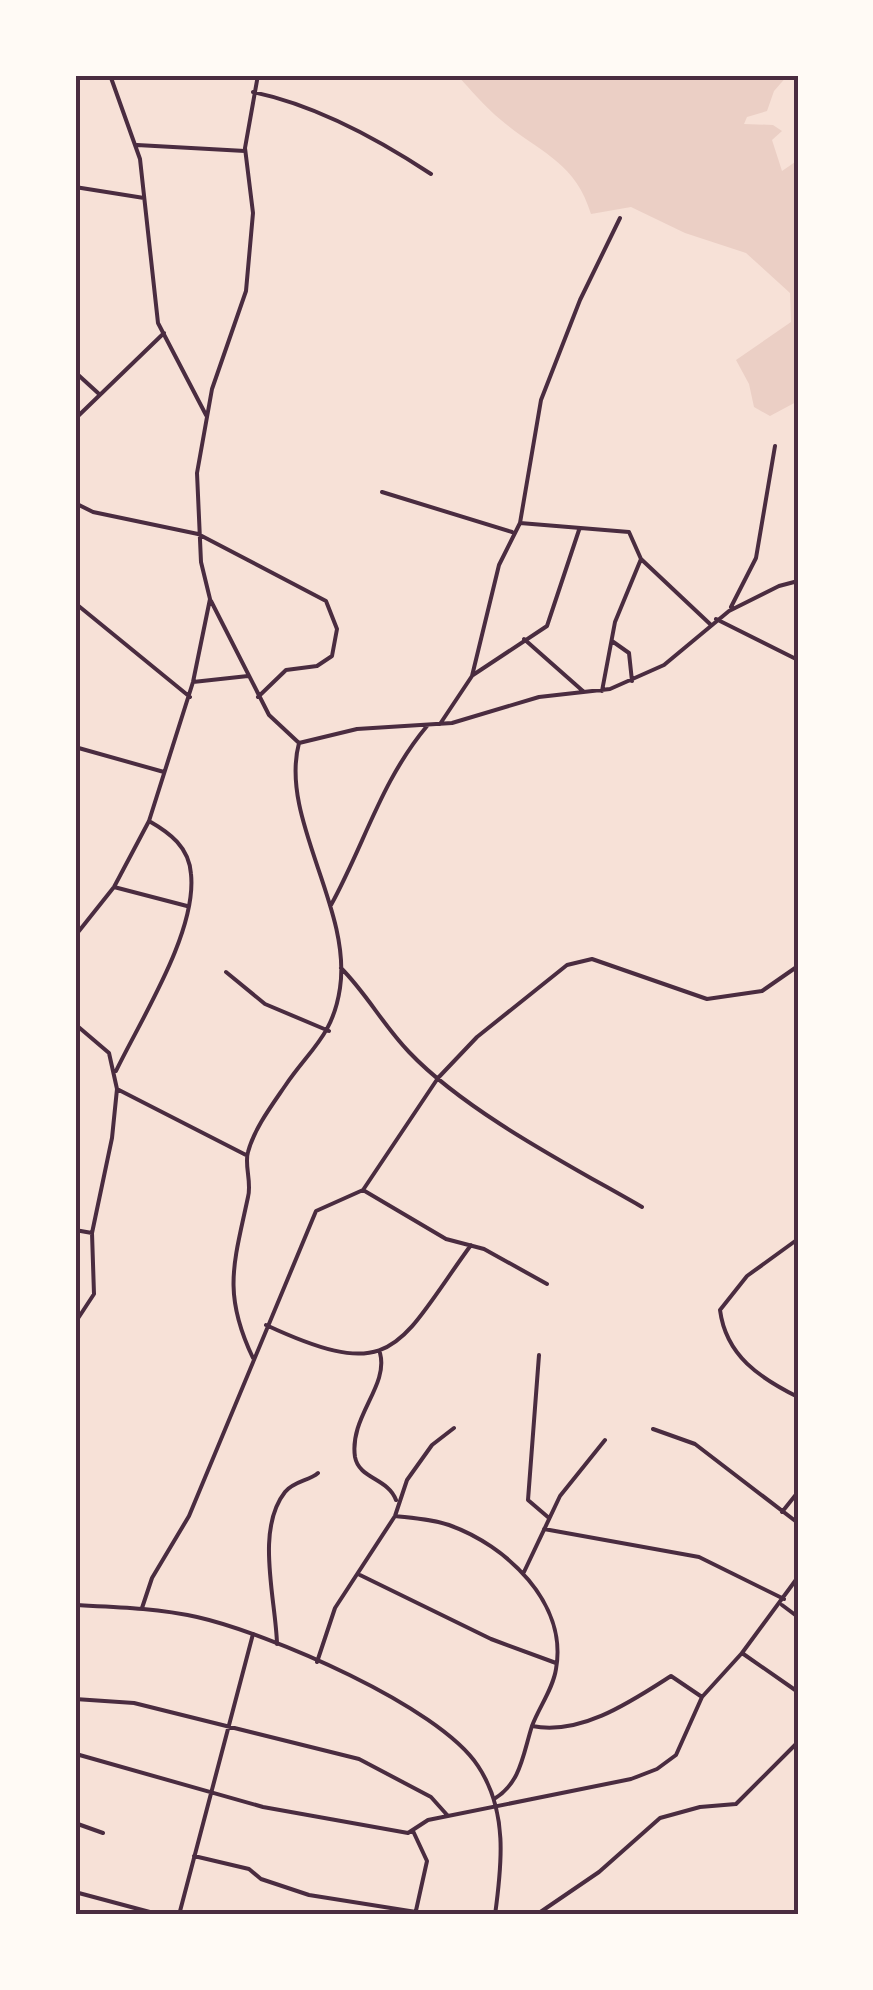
<svg xmlns="http://www.w3.org/2000/svg" width="873" height="1990" font-family="'DM Sans',sans-serif">
<rect width="100%" height="100%" fill="#f7e1d7"/>
<path fill="#ebcfc5" d="M 457,75 L 788,75 L 774,91 L 767,111 L 747,117 L 744,124 L 773,125 L 782,131 L 772,140 L 782,171 L 798,160 L 798,401 L 770,416 L 754,407 L 749,384 L 736,360 L 791,322 L 790,293 L 746,253 L 685,233 L 631,207 L 591,214 C 575,161 540,153 501,120 C 485,107 471,90 457,75 Z"/>
<g fill="none" stroke-linecap="round" stroke-linejoin="round">
<path stroke="#4a2c40" stroke-width="4" d="M 110,75 L 140,159 L 158,323 L 206,415
M 253,92 C 316,105 378,139 431,174
M 137,145 L 245,151
M 75,187 L 144,198
M 75,372 L 98,393
M 75,419 L 164,333
M 382,492 L 512,532
M 75,503 L 93,512 L 198,534 L 326,601 L 337,629 L 332,656 L 317,666 L 286,670 L 258,697
M 520,523 L 629,532 L 641,559 L 710,624
M 211,601 L 269,715 L 299,743 C 279,818 352,908 340,988 C 333,1036 310,1049 285,1086 C 272,1105 254,1129 248,1152 C 244,1165 252,1182 248,1197 C 234,1263 222,1293 253,1358
M 75,603 L 190,697
M 731,607 L 756,558 L 775,446
M 716,619 L 798,660
M 524,639 L 584,692
M 612,641 L 629,653 L 632,681
M 473,675 L 547,626 L 579,530
M 193,682 L 248,676
M 602,691 L 615,622 L 641,559
M 440,724 L 472,676 L 499,565 L 520,523 L 541,400 L 580,300 L 620,218
M 299,743 L 357,729 L 452,723 L 539,697 L 610,689 L 664,665 L 729,611 L 779,586 L 798,581
M 75,747 L 164,772
M 114,887 L 187,906
M 331,905 C 365,843 381,781 427,726
M 75,936 L 114,887 L 149,821 L 193,682 L 210,599 L 201,562 L 197,473 L 212,389 L 246,291 L 253,213 L 245,148 L 258,75
M 341,968 C 367,994 383,1025 409,1052 C 466,1112 569,1165 642,1207
M 226,972 L 265,1004 L 329,1031
M 75,1024 L 109,1053 L 117,1089 L 112,1138 L 92,1233 L 94,1294 L 75,1323
M 116,1071 C 141,1019 197,932 191,874 C 189,847 170,833 149,821
M 117,1089 L 246,1155
M 363,1190 L 446,1239 L 484,1249 L 547,1284
M 75,1230 L 92,1233
M 798,1239 L 747,1276 L 720,1310 C 726,1356 760,1378 798,1397
M 266,1325 C 395,1385 397,1347 471,1245
M 380,1353 C 389,1386 349,1417 355,1457 C 359,1479 388,1478 396,1500
M 539,1355 L 528,1500 L 549,1518
M 653,1429 L 695,1444 L 798,1523
M 782,1512 L 798,1492
M 395,1516 C 413,1518 432,1519 449,1525 C 506,1545 568,1603 556,1669 C 553,1689 539,1707 532,1726
M 544,1529 L 699,1557 L 784,1599
M 524,1572 L 560,1496 L 605,1440
M 360,1575 L 491,1639 L 556,1663
M 782,1605 L 798,1617
M 142,1608 L 152,1578 L 189,1516 L 316,1211 L 363,1190 L 438,1078 L 477,1037 L 567,965 L 592,959 L 707,999 L 762,991 L 798,966
M 277,1644 C 276,1600 255,1530 285,1492 C 294,1481 309,1481 318,1473
M 742,1653 L 798,1692
M 317,1662 L 335,1608 L 395,1516 L 407,1480 L 432,1445 L 454,1428
M 75,1699 L 134,1703 L 359,1759 L 431,1797 L 448,1816
M 75,1728 L 75,1761
M 76,1754 L 263,1807 L 408,1833 L 428,1820 L 631,1779 L 657,1769 L 676,1755 L 702,1697 L 742,1653 L 798,1577
M 494,1799 C 521,1783 523,1754 532,1726 C 581,1736 632,1701 671,1676 L 702,1697
M 75,1823 L 103,1833
M 413,1831 L 427,1861 L 415,1915
M 194,1856 L 249,1869 L 261,1879 L 309,1895 L 416,1912
M 75,1892 L 161,1915
M 179,1915 L 253,1634
M 536,1915 L 599,1872 L 660,1818 L 700,1807 L 736,1804 L 798,1742"/>
<path stroke="#4a2c40" stroke-width="4" d="M 75,1605 C 116,1607 157,1608 197,1617 C 268,1633 439,1706 478,1766 C 508,1811 502,1864 495,1915"/>
</g>
<rect width="873" height="1990" fill="none" stroke="#fffaf5" stroke-width="155"/>
<rect x="78" y="78" width="718" height="1834" fill="none" stroke="#4a2c40" stroke-width="4"/>
</svg>
